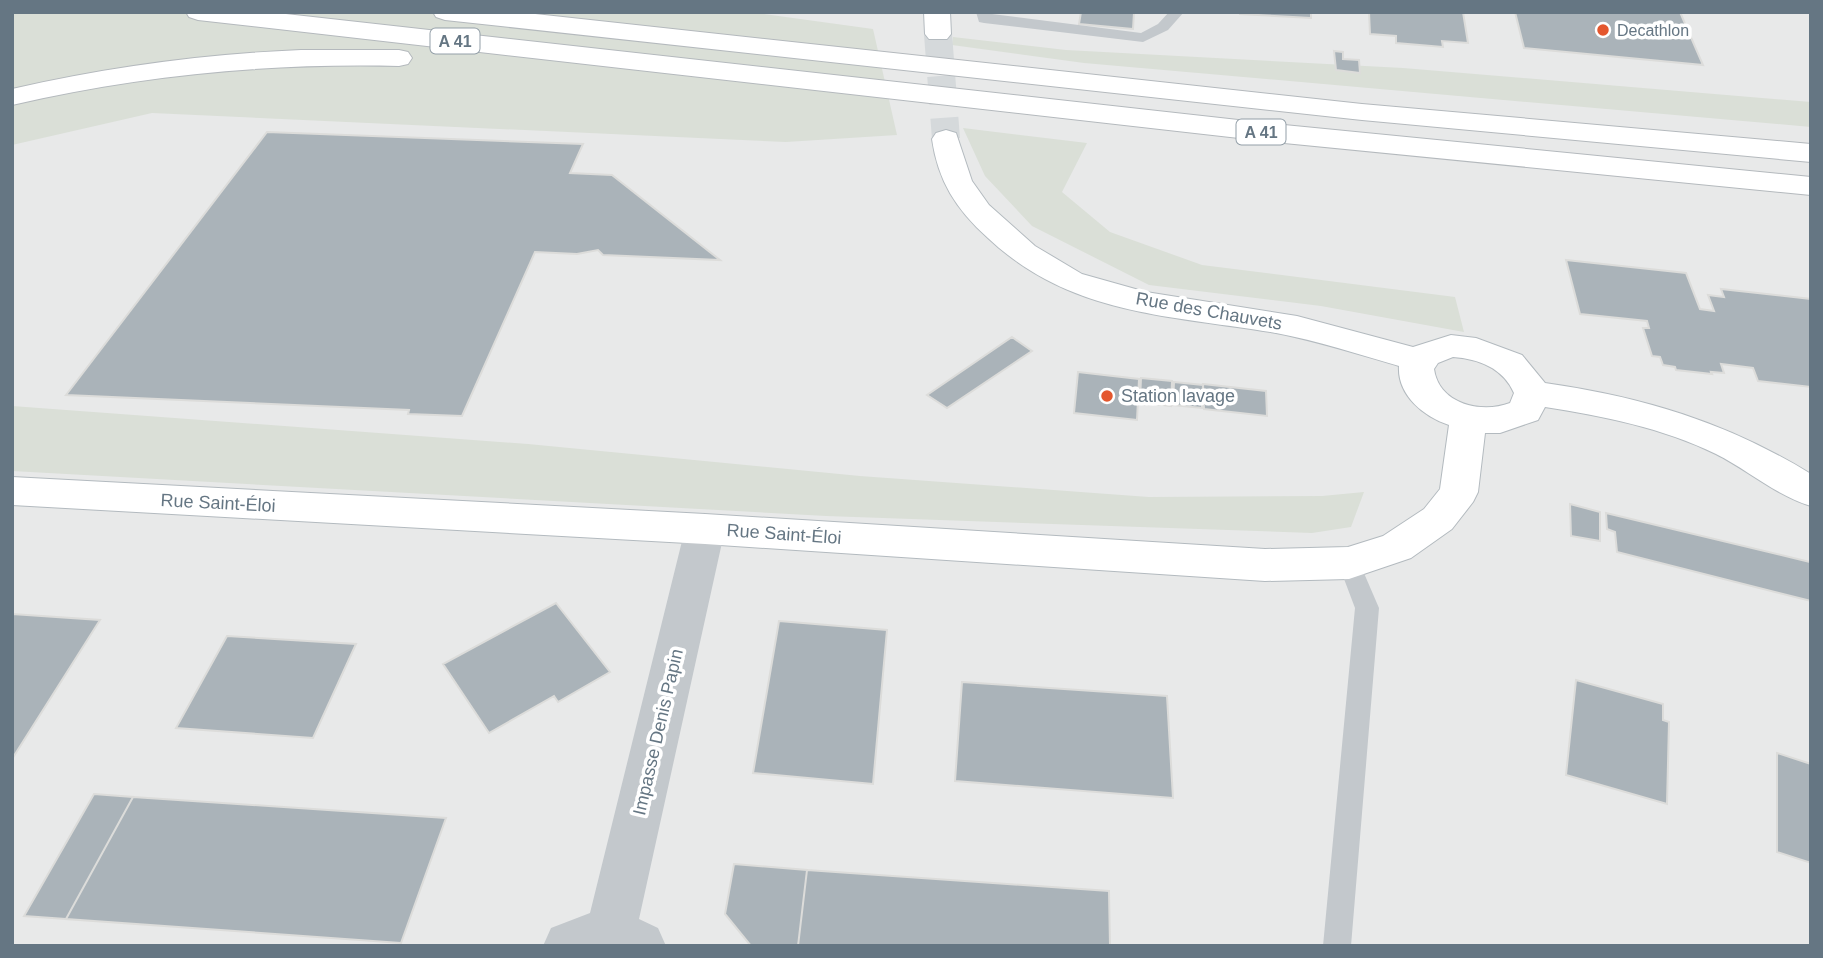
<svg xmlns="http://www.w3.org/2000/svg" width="1823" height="958" font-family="Arial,sans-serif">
<rect width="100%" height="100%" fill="#fafaf8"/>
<path fill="#e8e9e9" d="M 12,12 L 1811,12 L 1811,946 L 12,946 Z"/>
<path fill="#dadfd7" d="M 12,12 L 749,12 L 873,29 L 897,135 L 786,142 L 152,113 L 12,145 Z
M 953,37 L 1066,50 L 1403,68 L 1811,102 L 1811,127 L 1084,63 L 952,45 Z
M 963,128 L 1087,143 L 1062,192 L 1110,232 L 1202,265 L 1455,297 L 1464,332 L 1321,306 L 1149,285 L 1032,226 L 985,176 Z
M 12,406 L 528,444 L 860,476 L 1149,497 L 1322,496 L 1364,492 L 1351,527 L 1312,533 L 826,516 L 12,471 Z"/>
<path fill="#aab3b9" stroke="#dcdcda" stroke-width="2" d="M 1081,12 L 1134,12 L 1133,29 L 1079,24 Z
M 1240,12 L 1311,12 L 1311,18 L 1240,14 Z
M 1369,12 L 1463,12 L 1468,43 L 1442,41 L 1443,47 L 1396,43 L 1396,36 L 1370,34 Z
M 1515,12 L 1680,12 L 1703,65 L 1524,48 Z
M 1334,51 L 1343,52 L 1343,59 L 1359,60 L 1360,73 L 1336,70 Z
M 267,132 L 583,144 L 570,173 L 612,175 L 720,260 L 603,255 L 598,250 L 577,254 L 535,252 L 462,416 L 408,414 L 409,410 L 66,395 Z
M 1566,260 L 1686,273 L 1700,309 L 1714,311 L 1708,295 L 1724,297 L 1721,289 L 1811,299 L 1811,387 L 1758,381 L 1753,368 L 1721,364 L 1724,373 L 1711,372 L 1712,374 L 1676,370 L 1675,367 L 1663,365 L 1660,357 L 1652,356 L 1643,328 L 1649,328 L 1647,321 L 1580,314 Z
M 1012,337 L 1032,351 L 947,408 L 927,395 Z
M 1078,372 L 1139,379 L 1137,420 L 1074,413 Z
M 1141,378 L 1172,381 L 1171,406 L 1140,402 Z
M 1174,382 L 1203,385 L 1202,408 L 1173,405 Z
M 1203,384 L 1266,391 L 1267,416 L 1204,409 Z
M 1570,504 L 1600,512 L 1600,541 L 1571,536 Z
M 1606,513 L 1810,562 L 1811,601 L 1617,552 L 1615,532 L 1607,529 Z
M 556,603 L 610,672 L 558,702 L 554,696 L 489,733 L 443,664 Z
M 12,614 L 100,620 L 12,759 Z
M 779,621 L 887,630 L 873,784 L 753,773 Z
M 227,636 L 356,644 L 313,738 L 176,728 Z
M 1576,680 L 1663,704 L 1663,720 L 1669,722 L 1667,804 L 1566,775 Z
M 962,682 L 1167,696 L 1173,798 L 955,781 Z
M 1777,753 L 1811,764 L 1811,863 L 1777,852 Z
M 94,794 L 133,797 L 66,919 L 24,916 Z
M 133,797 L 446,818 L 401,943 L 66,919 Z
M 734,864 L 807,870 L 798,946 L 751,946 L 725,914 Z
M 807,870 L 1109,891 L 1110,946 L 798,946 Z"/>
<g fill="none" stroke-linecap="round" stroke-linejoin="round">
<path stroke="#d5d9db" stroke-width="28" stroke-dasharray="28 14" stroke-linecap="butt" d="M 938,34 L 946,139"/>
<defs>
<path id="secondary" d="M 924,12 L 950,12 L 951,34 L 947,39 L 929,39 L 925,34 Z
M 946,130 L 956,133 L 972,181 L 989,205 L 1035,246 L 1082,274 L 1146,292 L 1297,316 L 1413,347 L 1451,335 L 1476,338 L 1522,355 L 1545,383 C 1643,397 1726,422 1811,474 L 1811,506 C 1777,496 1748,470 1716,454 C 1663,428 1603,416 1545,407 L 1538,420 L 1500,433 L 1485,433 L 1478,492 L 1473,502 L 1452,529 L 1411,558 L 1349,579 L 1265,581 L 705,544 L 12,505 L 12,477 L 705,514 L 1265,549 L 1348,547 L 1383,536 L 1424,509 L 1440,489 L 1449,425 C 1424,417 1397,395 1399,366 C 1358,354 1318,341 1276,333 C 1170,315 1071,316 988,238 C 956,209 938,181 932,139 L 936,133 ZM 1453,357 C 1479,359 1503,368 1514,393 L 1510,403 C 1481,414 1439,404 1434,369 L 1438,363 Z"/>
<path id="highway" d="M 186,12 L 268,12 L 1274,124 L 1811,177 L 1811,195 L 1274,142 L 198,20 L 189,17 Z
M 433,12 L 517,12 L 1362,104 L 1811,144 L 1811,162 L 1362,120 L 445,20 L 436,17 Z
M 301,50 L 399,50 L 408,52 L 412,58 L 408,64 L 399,66 C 268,63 140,75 12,105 L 12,89 C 108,67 203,54 301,50 Z"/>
</defs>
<use href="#secondary" stroke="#b3babf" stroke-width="2"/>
<use href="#highway" stroke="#b4b9bd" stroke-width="2"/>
<path fill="#c3c8cc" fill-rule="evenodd" d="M 976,12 L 1141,33 L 1158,24 L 1169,12 L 1184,12 L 1168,30 L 1143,42 L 984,23 L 979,22 Z
M 1349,554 L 1357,557 L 1379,608 L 1351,946 L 1323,946 L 1355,608 L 1338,563 L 1341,557 Z"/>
<path fill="#c3c8cc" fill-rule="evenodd" d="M 705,514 L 719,518 L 725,529 L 639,919 L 658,928 L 666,946 L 543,946 L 551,928 L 590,913 L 685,529 L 691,518 Z"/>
<use href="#secondary" fill="#fff" fill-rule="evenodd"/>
<use href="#highway" fill="#fff" fill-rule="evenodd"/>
</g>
<g fill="#e4572e" stroke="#fff" stroke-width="2.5">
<circle cx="1603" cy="30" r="7"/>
<circle cx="1107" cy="396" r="7"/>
</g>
<g text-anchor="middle" stroke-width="7" stroke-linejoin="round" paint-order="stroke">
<g font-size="16" fill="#657683" stroke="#fff" text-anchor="start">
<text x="1617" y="36">Decathlon</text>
</g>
<g fill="#fff" stroke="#939fa8" stroke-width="2">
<rect x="430.5" y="28.5" width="49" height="25" rx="5"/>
<rect x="1236.5" y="119.5" width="49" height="25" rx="5"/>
</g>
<g font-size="16" font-weight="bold" fill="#657683">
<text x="455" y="47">A 41</text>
<text x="1261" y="138">A 41</text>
</g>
<g font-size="18" fill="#657683" stroke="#fff">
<text transform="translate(1209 311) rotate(10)" y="6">Rue des Chauvets</text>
<text transform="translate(218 503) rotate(3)" y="6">Rue Saint-Éloi</text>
<text transform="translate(784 534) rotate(4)" y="6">Rue Saint-Éloi</text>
<text transform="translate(658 732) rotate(-77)" y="6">Impasse Denis Papin</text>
</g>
<g font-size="18" fill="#657683" stroke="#fff" text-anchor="start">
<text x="1121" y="402">Station lavage</text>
</g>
</g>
<rect width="1823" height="958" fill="none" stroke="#657683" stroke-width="28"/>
</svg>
